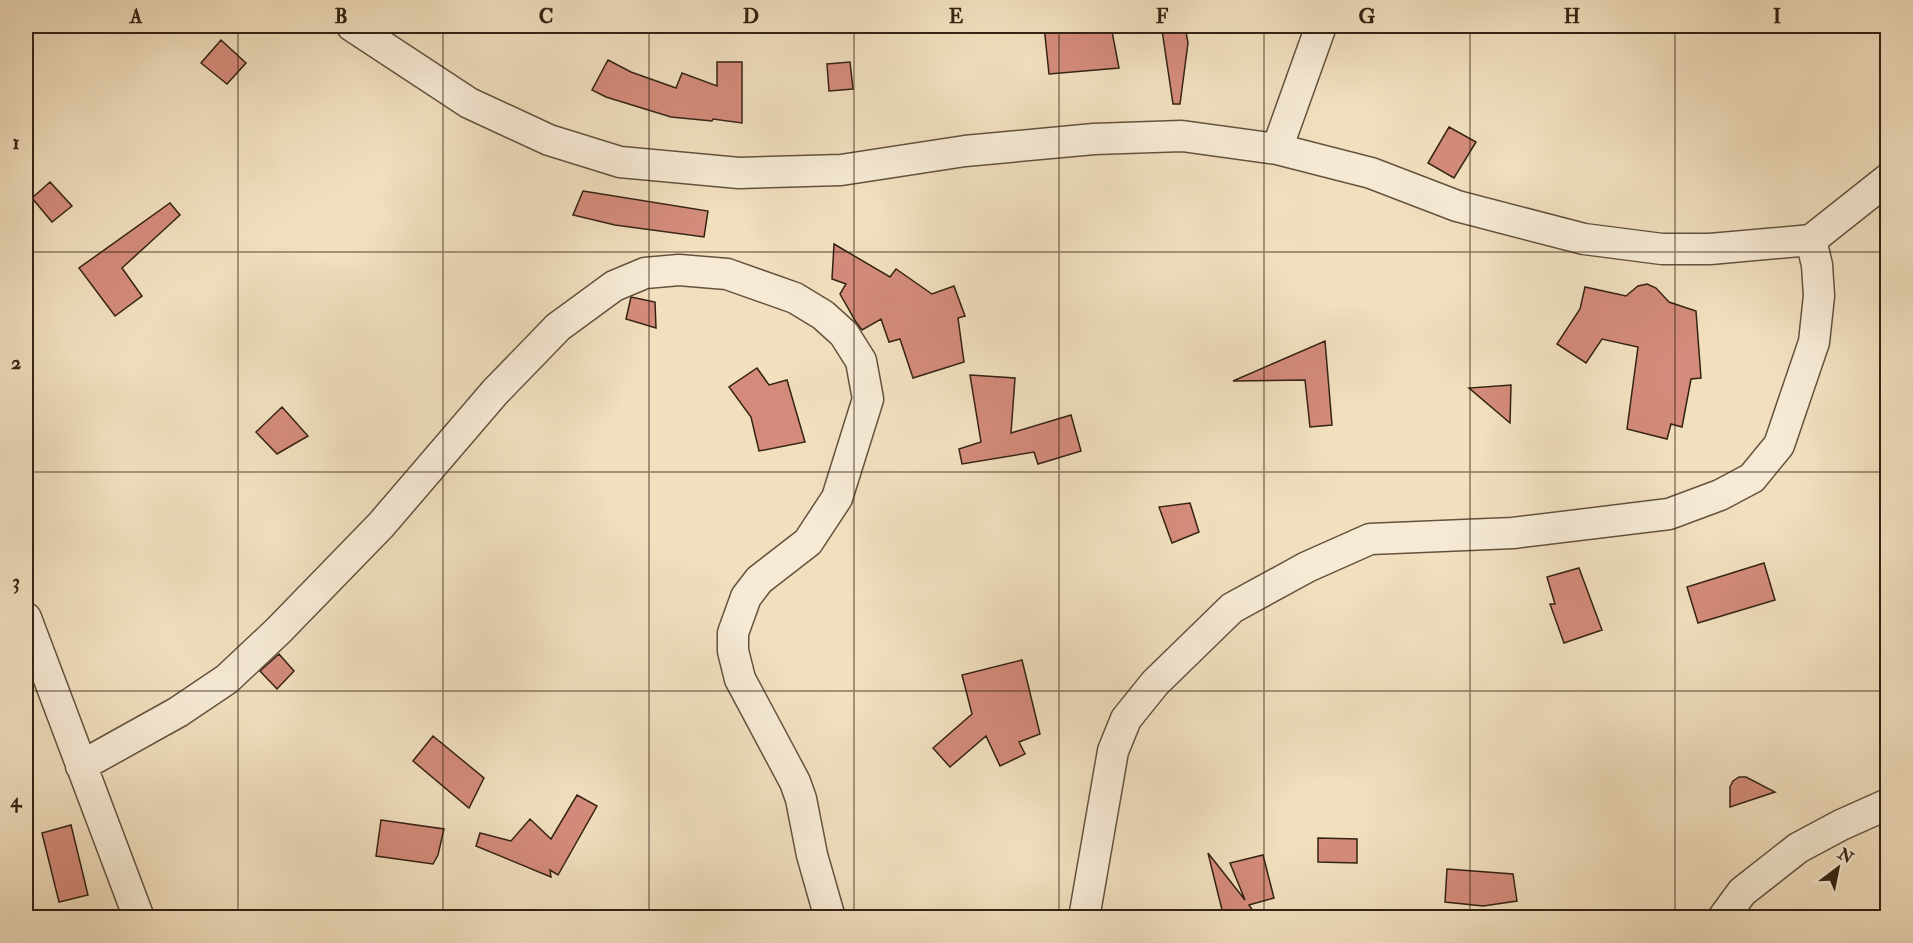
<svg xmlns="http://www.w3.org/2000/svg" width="1913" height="943" font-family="'IM FELL Double Pica',serif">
<rect width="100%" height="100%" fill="#f1dfbe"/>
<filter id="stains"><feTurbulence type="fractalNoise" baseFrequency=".00333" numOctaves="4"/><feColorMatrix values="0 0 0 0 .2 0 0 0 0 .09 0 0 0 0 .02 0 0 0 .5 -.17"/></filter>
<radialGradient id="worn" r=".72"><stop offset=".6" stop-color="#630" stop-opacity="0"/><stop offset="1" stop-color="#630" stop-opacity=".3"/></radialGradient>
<path fill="#d48b7b" stroke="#342313" stroke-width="1.5" d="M 1044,26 L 1111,26 L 1119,68 L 1049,74 Z
M 1185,26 L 1188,43 L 1180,104 L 1173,104 L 1162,30 Z
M 221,40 L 246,63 L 227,84 L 201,63 Z
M 608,60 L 631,72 L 676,88 L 682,73 L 717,86 L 717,62 L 742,62 L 742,123 L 713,119 L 712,121 L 671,117 L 606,97 L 592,90 Z
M 850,62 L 853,89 L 829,91 L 827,64 Z
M 1449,127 L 1476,142 L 1454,178 L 1428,163 Z
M 50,182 L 72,206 L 52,222 L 32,198 Z
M 583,191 L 708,211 L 704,237 L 615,225 L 573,215 Z
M 170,203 L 180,215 L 122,268 L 142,296 L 115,316 L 79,268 Z
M 834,244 L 890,277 L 896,269 L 932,294 L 954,286 L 965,316 L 958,318 L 964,362 L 913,378 L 900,339 L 889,342 L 881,319 L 862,330 L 856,322 L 840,294 L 846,284 L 832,279 Z
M 1647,284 L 1656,288 L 1669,302 L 1696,311 L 1701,378 L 1691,379 L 1682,427 L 1671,424 L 1667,439 L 1627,429 L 1638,347 L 1602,339 L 1586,363 L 1557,344 L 1580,309 L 1585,287 L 1626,296 L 1638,286 Z
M 631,297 L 655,302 L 656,328 L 626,319 Z
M 1325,341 L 1332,425 L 1310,427 L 1305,380 L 1233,381 Z
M 757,368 L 769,385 L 787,380 L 805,442 L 759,451 L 751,417 L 729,387 Z
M 970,375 L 1015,378 L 1011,433 L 1071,415 L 1081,451 L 1038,464 L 1034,452 L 962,464 L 959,449 L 981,442 Z
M 1511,385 L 1510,423 L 1469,388 Z
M 282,407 L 308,436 L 277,454 L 256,432 Z
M 1190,503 L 1199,532 L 1172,543 L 1159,507 Z
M 1764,563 L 1775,600 L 1698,623 L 1687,587 Z
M 1579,568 L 1602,630 L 1564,643 L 1550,604 L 1555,604 L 1547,577 Z
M 279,654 L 294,671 L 277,689 L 260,671 Z
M 1022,660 L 1040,734 L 1019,742 L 1025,754 L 1000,766 L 986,736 L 950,767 L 933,748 L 972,714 L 962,675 Z
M 433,736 L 484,778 L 469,808 L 413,761 Z
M 1739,777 L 1746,777 L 1775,792 L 1730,807 L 1730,787 L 1733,781 Z
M 577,795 L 597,806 L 558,875 L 550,870 L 551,877 L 476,846 L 480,833 L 511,841 L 530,819 L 551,839 Z
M 381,820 L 444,829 L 438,855 L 433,864 L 376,856 Z
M 71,825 L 88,895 L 59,902 L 42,833 Z
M 1318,838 L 1357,839 L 1357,863 L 1318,862 Z
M 1208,853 L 1245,900 L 1230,863 L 1263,855 L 1274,898 L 1249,905 L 1253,911 L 1224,918 Z
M 1447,869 L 1513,874 L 1517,901 L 1483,906 L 1445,902 Z"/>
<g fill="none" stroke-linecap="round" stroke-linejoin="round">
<defs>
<path id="minor" d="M 352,26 L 469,103 L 549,140 L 620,162 L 739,173 L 841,170 L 965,151 L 1094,139 L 1182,136 L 1277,149 L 1371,173 L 1457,206 L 1584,239 L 1662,249 L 1710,249 L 1811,240 L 1817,265 L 1819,296 L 1814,342 L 1779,445 L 1752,478 L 1720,495 L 1669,514 L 1513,533 L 1370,539 L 1307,567 L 1232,608 L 1155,683 L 1126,719 L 1113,751 L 1084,918
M 1277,149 L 1321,26
M 1811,240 L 1888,179
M 26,618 L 139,918
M 81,766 L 178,712 L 227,679 L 278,631 L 381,525 L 495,392 L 558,327 L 614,286 L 645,273 L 679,270 L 727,274 L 795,298 L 823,315 L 844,334 L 861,361 L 868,399 L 837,498 L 808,542 L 759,580 L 746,597 L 733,633 L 733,651 L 740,679 L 795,782 L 801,799 L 812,855 L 830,918
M 1723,918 L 1742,892 L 1798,848 L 1841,825 L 1888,804"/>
</defs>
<use href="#minor" stroke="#63523e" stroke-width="33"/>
<use href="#minor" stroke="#f6ead5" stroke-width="30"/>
</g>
<path fill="none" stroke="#342313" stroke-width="1.5" stroke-opacity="0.55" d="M 238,26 L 238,918M 443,26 L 443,918M 649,26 L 649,918M 854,26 L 854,918M 1059,26 L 1059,918M 1264,26 L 1264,918M 1470,26 L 1470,918M 1675,26 L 1675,918M 26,252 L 1888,252M 26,472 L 1888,472M 26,691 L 1888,691"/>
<rect width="1913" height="943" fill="none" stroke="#f1dfbe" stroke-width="66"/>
<g transform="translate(1838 868) rotate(32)" stroke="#f6ead5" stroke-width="4.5" paint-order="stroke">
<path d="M0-4.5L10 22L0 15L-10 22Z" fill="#342313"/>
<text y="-9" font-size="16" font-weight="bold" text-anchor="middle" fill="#342313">N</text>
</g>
<rect x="33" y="33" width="1847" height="877" fill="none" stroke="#342313" stroke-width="2"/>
<g font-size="20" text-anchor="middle" font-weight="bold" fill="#342313">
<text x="136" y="23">A</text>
<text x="341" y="23">B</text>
<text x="546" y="23">C</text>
<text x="751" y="23">D</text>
<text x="956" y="23">E</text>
<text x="1162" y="23">F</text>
<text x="1367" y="23">G</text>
<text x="1572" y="23">H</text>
<text x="1777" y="23">I</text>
<text x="16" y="149">1</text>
<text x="16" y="369">2</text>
<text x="16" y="588">3</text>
<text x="16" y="807">4</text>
</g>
<rect width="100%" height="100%" filter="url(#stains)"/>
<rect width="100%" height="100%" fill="url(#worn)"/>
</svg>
